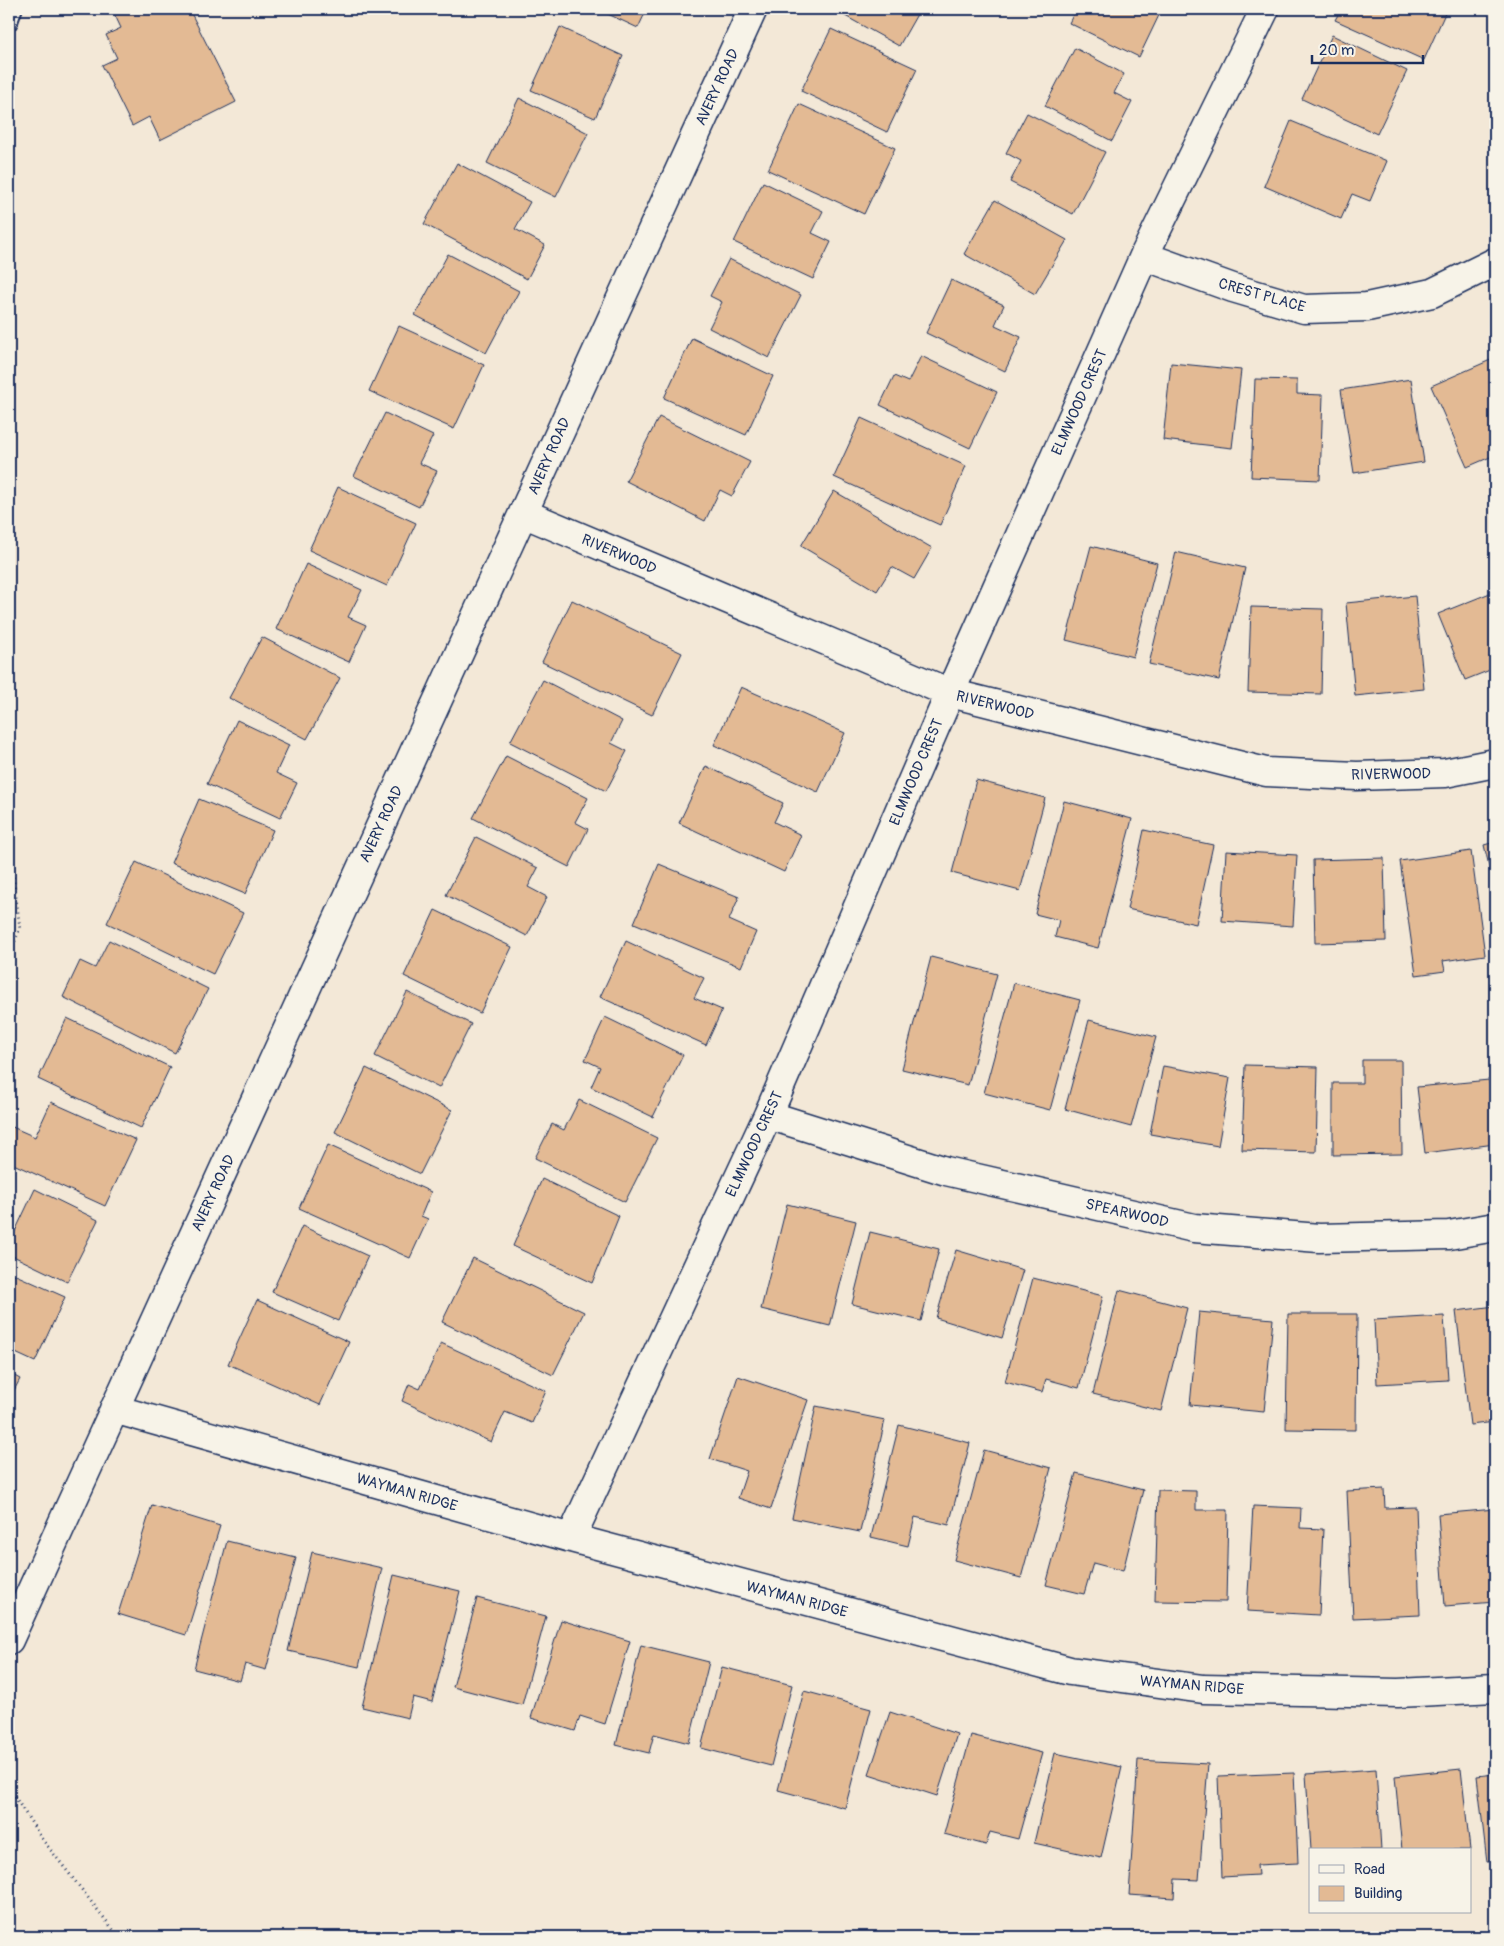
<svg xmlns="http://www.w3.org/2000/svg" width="1504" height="1946" font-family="Pangolin,sans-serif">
<rect width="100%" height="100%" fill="#f3e8d7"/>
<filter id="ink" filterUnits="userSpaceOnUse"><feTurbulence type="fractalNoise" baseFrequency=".02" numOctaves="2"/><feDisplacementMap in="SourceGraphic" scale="10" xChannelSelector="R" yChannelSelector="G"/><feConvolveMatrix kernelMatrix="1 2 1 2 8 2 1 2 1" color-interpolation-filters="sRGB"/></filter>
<g filter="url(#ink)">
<path fill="#e3ba94" stroke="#1b2f5e" d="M 112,9 L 189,9 L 236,102 L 160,140 L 149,117 L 132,126 L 102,65 L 117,58 L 106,35 L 121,28 Z
M 597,9 L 647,9 L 638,28 Z
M 840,9 L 920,9 L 899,46 L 838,12 Z
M 1076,9 L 1162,9 L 1139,57 L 1069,23 Z
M 1341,9 L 1447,9 L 1424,60 L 1335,20 Z
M 560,27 L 623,56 L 595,118 L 531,90 Z
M 831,29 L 917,69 L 887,132 L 801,91 Z
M 1332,35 L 1407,71 L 1377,134 L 1302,99 Z
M 1075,48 L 1124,74 L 1114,93 L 1132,102 L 1112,141 L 1045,106 Z
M 519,98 L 588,133 L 556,197 L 487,163 Z
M 799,104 L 895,148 L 864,214 L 768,170 Z
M 1027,113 L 1105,152 L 1073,214 L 1010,182 L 1021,161 L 1006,153 Z
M 1291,121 L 1387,161 L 1370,201 L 1352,194 L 1341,219 L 1264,186 Z
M 457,163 L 530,202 L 515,229 L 545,245 L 527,279 L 424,224 Z
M 763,182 L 823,211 L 812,233 L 831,242 L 813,279 L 734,242 Z
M 995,200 L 1067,240 L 1035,294 L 964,254 Z
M 448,254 L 519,291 L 486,353 L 415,315 Z
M 729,259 L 801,295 L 769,358 L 709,328 L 722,302 L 710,296 Z
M 951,280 L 1004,305 L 995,325 L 1021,337 L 1005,371 L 926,333 Z
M 399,326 L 484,365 L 454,429 L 369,391 Z
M 692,338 L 773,376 L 746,435 L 664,398 Z
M 921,356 L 997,392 L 970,448 L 880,405 L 894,376 L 908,382 Z
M 1495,358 L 1495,455 L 1467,467 L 1431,386 Z
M 1171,363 L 1241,370 L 1232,448 L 1163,440 Z
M 1255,379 L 1297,380 L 1297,394 L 1323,395 L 1320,480 L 1251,477 Z
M 1411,379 L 1424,462 L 1354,473 L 1341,390 Z
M 385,413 L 433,436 L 419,463 L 437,471 L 419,507 L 354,476 Z
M 659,417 L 750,462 L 732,496 L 720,490 L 705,521 L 626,481 Z
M 861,418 L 966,466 L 940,525 L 834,477 Z
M 338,487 L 416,523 L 387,586 L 309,550 Z
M 834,491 L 932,548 L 914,579 L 892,567 L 877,591 L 801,546 Z
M 1091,546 L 1157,563 L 1133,657 L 1066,640 Z
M 1176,552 L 1245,568 L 1219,680 L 1149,664 Z
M 306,564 L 362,590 L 348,617 L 366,625 L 349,662 L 276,629 Z
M 1495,591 L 1495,668 L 1465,680 L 1438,614 Z
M 1415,596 L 1424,689 L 1355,696 L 1346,603 Z
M 572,600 L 682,653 L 652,715 L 542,662 Z
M 1251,607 L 1323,609 L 1321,694 L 1248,692 Z
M 262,637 L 340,678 L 307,739 L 229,698 Z
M 543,680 L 622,721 L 611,743 L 627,751 L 606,791 L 510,742 Z
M 741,687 L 845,733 L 818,792 L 714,745 Z
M 237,720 L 289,745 L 276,773 L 297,783 L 280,818 L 207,784 Z
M 506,756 L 588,798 L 575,822 L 588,829 L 569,867 L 473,818 Z
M 706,766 L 783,803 L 774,822 L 801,835 L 784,872 L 679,823 Z
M 976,780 L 1045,798 L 1020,891 L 952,873 Z
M 199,799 L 273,830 L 245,894 L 171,863 Z
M 1064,801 L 1132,819 L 1098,948 L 1055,937 L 1059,920 L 1035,914 Z
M 1144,830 L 1213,845 L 1196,924 L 1127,909 Z
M 476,837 L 538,868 L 528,887 L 547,897 L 527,936 L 446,895 Z
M 1495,842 L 1495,891 L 1484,845 Z
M 1226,851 L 1297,855 L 1293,926 L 1222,921 Z
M 1471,851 L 1485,955 L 1443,961 L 1445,971 L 1416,975 L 1400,861 Z
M 1384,858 L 1386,941 L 1315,943 L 1313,860 Z
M 136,862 L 243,913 L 213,974 L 107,923 Z
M 659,864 L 739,897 L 729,920 L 756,932 L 741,967 L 634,923 Z
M 435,910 L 512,947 L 480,1013 L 404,976 Z
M 109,940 L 208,989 L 175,1053 L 63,997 L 80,961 L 95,968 Z
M 626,941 L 704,978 L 694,998 L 722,1010 L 706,1045 L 600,997 Z
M 931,957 L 997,974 L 968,1085 L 902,1069 Z
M 1014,983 L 1080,1000 L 1050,1110 L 984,1093 Z
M 407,992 L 471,1024 L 439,1088 L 375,1056 Z
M 605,1017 L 683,1055 L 653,1117 L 591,1087 L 600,1067 L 585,1060 Z
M 67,1018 L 170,1067 L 141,1128 L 38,1079 Z
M 1089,1020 L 1156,1037 L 1131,1127 L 1065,1109 Z
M 1362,1060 L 1401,1060 L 1402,1154 L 1333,1155 L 1333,1083 L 1362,1083 Z
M 1245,1065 L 1318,1067 L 1316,1152 L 1242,1150 Z
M 1163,1066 L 1230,1078 L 1218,1146 L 1150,1134 Z
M 366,1068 L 452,1110 L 420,1174 L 335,1132 Z
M 1489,1080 L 1495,1144 L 1425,1153 L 1417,1087 Z
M 579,1100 L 657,1138 L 625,1202 L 535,1158 L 552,1124 L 564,1130 Z
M 51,1102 L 136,1140 L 105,1206 L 9,1162 L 10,1126 L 35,1137 Z
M 328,1145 L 431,1192 L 421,1216 L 428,1219 L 410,1258 L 299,1208 Z
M 542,1179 L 619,1216 L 592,1283 L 513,1246 Z
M 35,1189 L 98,1220 L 67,1282 L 9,1254 L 9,1244 Z
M 787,1204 L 856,1221 L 830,1326 L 761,1309 Z
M 302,1226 L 368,1256 L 338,1321 L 272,1292 Z
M 870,1232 L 939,1249 L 921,1321 L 852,1304 Z
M 956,1250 L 1023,1270 L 1002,1338 L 936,1318 Z
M 473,1258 L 584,1312 L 553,1375 L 442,1322 Z
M 9,1272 L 65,1297 L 35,1362 L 9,1350 Z
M 1033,1278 L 1103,1296 L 1079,1388 L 1046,1379 L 1042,1392 L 1005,1382 Z
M 1119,1290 L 1187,1308 L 1161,1411 L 1093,1394 Z
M 257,1300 L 349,1342 L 320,1405 L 228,1364 Z
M 1495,1306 L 1495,1422 L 1470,1425 L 1456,1311 Z
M 1199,1312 L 1273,1319 L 1264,1412 L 1190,1405 Z
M 1288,1314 L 1357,1314 L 1356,1430 L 1286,1429 Z
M 1444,1316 L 1448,1380 L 1377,1384 L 1374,1320 Z
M 441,1343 L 546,1391 L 532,1423 L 505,1412 L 491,1442 L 402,1401 L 409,1384 L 420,1389 Z
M 9,1373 L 20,1379 L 9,1400 Z
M 738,1376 L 808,1400 L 771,1509 L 738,1498 L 747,1471 L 710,1459 Z
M 816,1406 L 885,1420 L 860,1532 L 792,1518 Z
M 899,1425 L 970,1443 L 949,1525 L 915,1517 L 908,1546 L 871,1537 Z
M 984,1450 L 1051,1468 L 1021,1578 L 954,1560 Z
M 1076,1473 L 1143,1490 L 1123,1571 L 1093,1563 L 1084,1594 L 1046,1585 Z
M 1384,1489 L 1385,1508 L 1416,1507 L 1420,1615 L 1353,1618 L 1347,1491 Z
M 1158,1490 L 1196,1491 L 1196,1510 L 1228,1510 L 1226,1602 L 1155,1601 Z
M 152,1505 L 220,1526 L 186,1635 L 118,1614 Z
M 1253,1506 L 1301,1508 L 1300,1528 L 1323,1529 L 1319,1615 L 1247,1611 Z
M 1495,1509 L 1495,1602 L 1445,1606 L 1438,1514 Z
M 227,1541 L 296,1558 L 266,1670 L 245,1664 L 240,1681 L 194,1669 Z
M 312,1552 L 382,1568 L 359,1667 L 288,1651 Z
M 394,1575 L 460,1591 L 432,1702 L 413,1697 L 408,1718 L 362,1707 Z
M 477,1598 L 546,1616 L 522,1705 L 453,1687 Z
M 561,1620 L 630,1641 L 605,1724 L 580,1716 L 575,1731 L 531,1718 Z
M 641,1645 L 709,1662 L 689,1743 L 654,1734 L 649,1753 L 616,1745 Z
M 722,1667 L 792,1685 L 771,1766 L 701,1748 Z
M 804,1691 L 871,1709 L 845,1808 L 778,1790 Z
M 890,1712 L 957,1734 L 937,1796 L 869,1774 Z
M 971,1735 L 1042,1753 L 1018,1839 L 990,1832 L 986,1845 L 944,1834 Z
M 1055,1753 L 1122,1767 L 1101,1858 L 1034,1843 Z
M 1138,1760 L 1208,1764 L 1199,1880 L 1175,1879 L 1174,1898 L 1129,1895 Z
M 1376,1769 L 1381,1850 L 1311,1850 L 1306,1774 Z
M 1461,1769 L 1470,1850 L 1402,1850 L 1395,1776 Z
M 1294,1773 L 1298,1863 L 1257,1865 L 1258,1875 L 1222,1877 L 1218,1776 Z
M 1495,1774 L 1495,1861 L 1487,1862 L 1477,1776 Z"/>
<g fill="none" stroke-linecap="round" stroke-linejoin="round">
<defs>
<path id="service" d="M 9,23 L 14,9"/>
<path id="minor" d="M 1144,256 L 1233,288 L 1304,309 L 1367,307 L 1432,293 L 1495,262
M 523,513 L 950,693 L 1266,772 L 1357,776 L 1445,773 L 1495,763
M 768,1115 L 946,1171 L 1194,1228 L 1319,1238 L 1449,1235 L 1495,1227
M 114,1409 L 571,1538 L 1070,1671 L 1203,1689 L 1398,1693 L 1495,1688
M 571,1538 L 768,1115 L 950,693 L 1144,256 L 1265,9
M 9,1640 L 753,9"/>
</defs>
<use href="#service" stroke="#1b2f5e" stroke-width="19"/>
<use href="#minor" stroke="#1b2f5e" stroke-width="31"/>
<path stroke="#1b2f5e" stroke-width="3" stroke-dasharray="1 4" stroke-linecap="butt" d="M 9,863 L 12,867 L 20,928 L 9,956
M 9,1788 L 42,1839 L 119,1937"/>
<use href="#service" stroke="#f7f3e8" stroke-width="15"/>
<use href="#minor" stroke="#f7f3e8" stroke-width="28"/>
</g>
</g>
<g text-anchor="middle" stroke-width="5" stroke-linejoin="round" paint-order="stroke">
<g font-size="15" fill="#1b2f5e" stroke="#f7f3e8">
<text transform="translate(717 87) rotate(-65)" y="5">AVERY ROAD</text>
<text transform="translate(1262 295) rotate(16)" y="5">CREST PLACE</text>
<text transform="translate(1079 402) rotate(-66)" y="5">ELMWOOD CREST</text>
<text transform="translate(549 456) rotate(-66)" y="5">AVERY ROAD</text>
<text transform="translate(619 554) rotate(23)" y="5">RIVERWOOD</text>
<text transform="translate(995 705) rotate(14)" y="5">RIVERWOOD</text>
<text transform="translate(916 772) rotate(-67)" y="5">ELMWOOD CREST</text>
<text transform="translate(1391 774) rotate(-1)" y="5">RIVERWOOD</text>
<text transform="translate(381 824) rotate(-65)" y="5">AVERY ROAD</text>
<text transform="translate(754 1144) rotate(-65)" y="5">ELMWOOD CREST</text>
<text transform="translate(213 1193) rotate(-65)" y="5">AVERY ROAD</text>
<text transform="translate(1127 1213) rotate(13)" y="5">SPEARWOOD</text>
<text transform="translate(407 1492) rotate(16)" y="5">WAYMAN RIDGE</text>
<text transform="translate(797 1599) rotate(15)" y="5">WAYMAN RIDGE</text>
<text transform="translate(1192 1685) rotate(5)" y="5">WAYMAN RIDGE</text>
</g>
</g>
<rect width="1504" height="1946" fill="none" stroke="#f7f3e8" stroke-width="30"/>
<rect x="15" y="15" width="1474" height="1916" fill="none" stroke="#1b2f5e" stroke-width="2" filter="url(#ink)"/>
<rect x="1309" y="1848" width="162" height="65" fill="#f7f3e8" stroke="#9fa5b1"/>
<rect x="1319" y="1865" width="25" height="8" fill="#f7f3e8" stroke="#9fa5b1"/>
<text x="1354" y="1874" font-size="15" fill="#1b2f5e">Road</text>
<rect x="1319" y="1886" width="25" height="15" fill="#e3ba94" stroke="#9fa5b1"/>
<text x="1354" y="1898" font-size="15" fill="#1b2f5e">Building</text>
<path d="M1312 55v8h111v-8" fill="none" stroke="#1b2f5e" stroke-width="2.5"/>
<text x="1319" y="55" font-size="15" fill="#1b2f5e" stroke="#f7f3e8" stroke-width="4" paint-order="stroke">20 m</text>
</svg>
